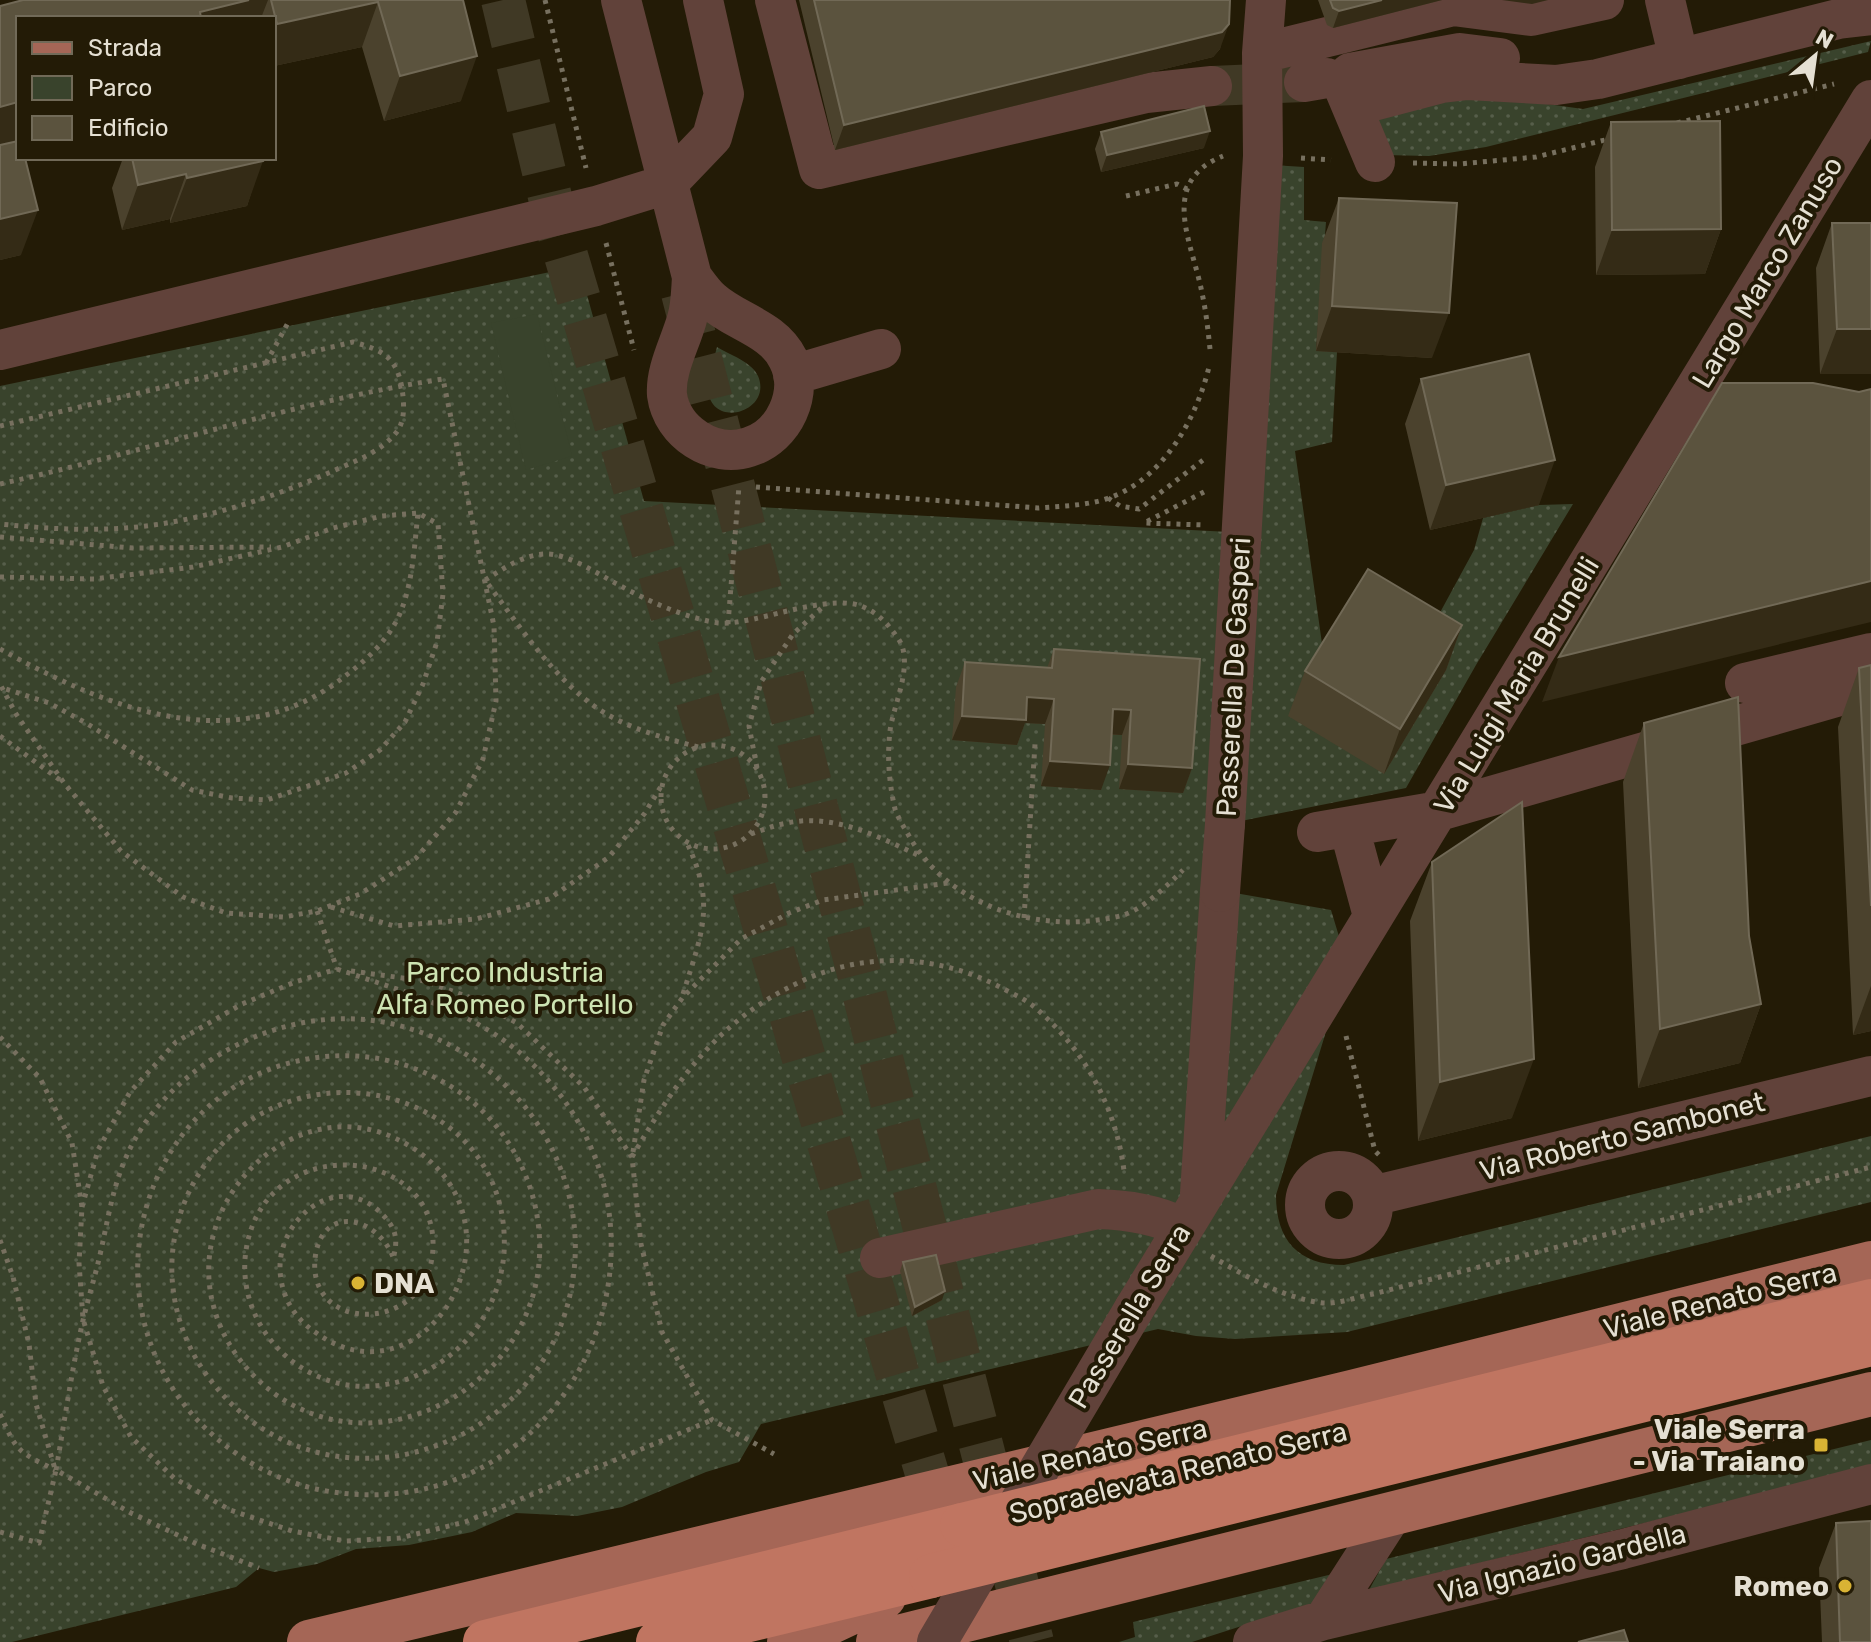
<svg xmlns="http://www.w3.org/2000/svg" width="1871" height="1642" font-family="Rubik,sans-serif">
<defs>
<pattern id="green-dots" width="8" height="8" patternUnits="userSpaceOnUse" patternTransform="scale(2)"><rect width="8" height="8" fill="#39432c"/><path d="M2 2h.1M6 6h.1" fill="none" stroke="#565e4a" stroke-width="1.8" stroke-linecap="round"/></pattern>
</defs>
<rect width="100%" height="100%" fill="#231b06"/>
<path fill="url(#green-dots)" d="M 1871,41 L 1868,52 L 1486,147 L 1429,156 L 1384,155 L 1369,120 L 1468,93 L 1583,109 Z
M 1272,165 L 1304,167 L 1304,220 L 1326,222 L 1316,350 L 1337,352 L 1332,442 L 1295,451 L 1324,658 L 1418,653 L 1474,550 L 1483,518 L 1539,505 L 1573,504 L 1476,665 L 1406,788 L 1241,821 Z
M 579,266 L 644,501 L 1229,532 L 1235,893 L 1331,910 L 1344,953 L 1332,1012 L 1276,1195 C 1276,1240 1298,1265 1344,1265 L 1871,1136 L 1871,1202 L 1347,1332 L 1235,1339 L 1196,1336 L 1158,1329 L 761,1424 L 739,1462 L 706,1472 L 622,1507 L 577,1516 L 516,1513 L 472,1532 L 409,1545 L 356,1549 L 317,1564 L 274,1572 L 259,1568 L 236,1587 L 12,1642 L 0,1642 L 0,386 Z
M 717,347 C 730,355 752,362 758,376 C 773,411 713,430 708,391 C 706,378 714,360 717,347 Z
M 1871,1440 L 1871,1468 L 1369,1590 L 1386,1559 Z
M 1337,1573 L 1323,1600 L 1192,1642 L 1119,1642 L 1135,1637 L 1133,1622 Z"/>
<path fill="#39432c" d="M 537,314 L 572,456 L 526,470 L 491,323 Z"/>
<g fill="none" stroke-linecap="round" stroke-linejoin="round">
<path stroke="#403925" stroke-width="40" stroke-dasharray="40 20" stroke-linecap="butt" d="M 1212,86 L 1304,82"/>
<path stroke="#403925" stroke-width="44" stroke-dasharray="44 22" stroke-linecap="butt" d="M 503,0 L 556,222 L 977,1642
M 683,293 L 1032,1642"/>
<path stroke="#77705f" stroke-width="5" stroke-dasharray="4 6" stroke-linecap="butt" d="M 545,0 L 586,168
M 1677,123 L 1834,84
M 1301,158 L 1331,160
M 1413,163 L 1459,164 L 1536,157 L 1609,139
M 1126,196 L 1177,184 L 1187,189
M 606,243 L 634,350
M 1210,349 C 1208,330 1206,311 1202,293 C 1193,244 1157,182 1223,156
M 266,363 L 289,321
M 0,426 L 353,342 C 382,350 396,356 402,388 C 404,403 406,422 395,434 C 379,453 355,461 333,471 C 274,497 210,518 146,526 C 97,532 49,529 0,524
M 0,484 C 148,451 293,402 443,379 L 494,626 L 496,701 L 483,759 L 456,812 L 416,858 L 360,894 L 317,911 L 284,917 L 226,913 L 183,897 L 121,851 L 64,783 L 16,714 L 0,684
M 756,487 L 1038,508 C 1061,506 1084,506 1106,499 C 1162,481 1196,420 1209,367
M 1204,492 L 1144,523 L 1205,525
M 1108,498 L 1120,506 L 1139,509 L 1207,457
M 0,537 L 133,548 L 271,547
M 0,577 L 94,579 L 193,567 L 282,547 L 333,528 L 382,516 L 418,513 L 438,524 L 443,594 L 437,642 L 423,684 L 405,722 L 380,750 L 346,773 L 267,800 L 232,798 L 192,790 L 86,723 L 49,703 L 3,688
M 728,624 L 739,486
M 0,649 C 101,705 226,758 333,685 C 358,667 382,648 397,620 C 413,587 414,548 418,513
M 0,736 L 60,780
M661 797a52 52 0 1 1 104 0a52 52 0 1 1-104 0Z
M 698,747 C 668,739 637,731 610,716 C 561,690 518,624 485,580 C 503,569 522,555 545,554 C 567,553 598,574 617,584 C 648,601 683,617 718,623 C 731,624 742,621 754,619 C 782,613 835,596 861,606 C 877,612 888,624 897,637 C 916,661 893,705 890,731 C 887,757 889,783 895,809 C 898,818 904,827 909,836 C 950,908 1041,935 1120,916 C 1140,912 1168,885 1183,870
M 757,768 L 749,726 L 761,682 L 793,634 L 826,604
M 751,834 C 763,830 775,825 787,823 C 834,813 879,837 920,856
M 331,907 L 394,926 L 476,919 L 549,899 L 609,857 L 645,813 L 663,783
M 317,911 L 337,969
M 1024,918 L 1035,744
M 337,969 C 404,992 472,1010 526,1058 C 712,1226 571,1537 321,1490 C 269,1480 219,1448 186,1407 C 80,1274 157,1066 333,1056 C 382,1053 430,1069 469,1099 C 520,1140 547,1207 538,1272 C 519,1403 355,1476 255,1377 C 236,1358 221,1334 214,1308 C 182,1197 301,1081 408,1145 C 539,1223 425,1413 315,1332 C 297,1320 284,1301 281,1279 C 271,1223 337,1166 383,1215 C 397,1230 398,1240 393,1259
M 351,971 L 425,981 L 471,998 L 517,1023 L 584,1087 L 632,1157 L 641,1244 L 662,1332 L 712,1420 L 774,1454
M 683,994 C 702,933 716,904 687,843
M 1346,1036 L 1375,1151 L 1380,1156
M 0,1037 L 40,1078 L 72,1143 L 82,1207 L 79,1263 L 83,1319 L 103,1386 L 131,1437 L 174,1478 L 230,1510 L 292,1531 L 345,1541 L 400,1538 L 465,1522 L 712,1420
M 633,1152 L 644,1080 L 663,1025 L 683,997 L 741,939 L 789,913 L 823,900 L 948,883
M 632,1157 C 677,1080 717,1020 802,981 C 866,951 939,955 1000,987 C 1011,993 1023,998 1032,1005 C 1083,1047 1116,1106 1124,1171
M 82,1207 L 98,1150 L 130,1092 L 176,1042 L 242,1004 L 295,982 L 337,969
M 0,1240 L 13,1277 L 29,1344 L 36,1404 L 55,1469
M 1211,1256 C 1245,1276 1283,1298 1323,1303 C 1338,1304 1357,1297 1373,1294 L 1871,1167
M 0,1414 C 17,1452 17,1451 55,1470
M 56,1470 C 65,1419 72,1367 84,1316 C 89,1296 95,1276 100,1255 C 111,1206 115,1167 145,1123 C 196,1051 289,1008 377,1021 C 506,1041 599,1166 570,1295 C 534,1456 324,1519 216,1387 C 192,1359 177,1324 173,1288 C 168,1247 179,1203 202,1169 C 292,1033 514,1089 504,1253 C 502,1279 493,1304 478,1326 C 453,1360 416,1383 373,1386 C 302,1391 240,1330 245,1259 C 256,1125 449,1143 432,1258 C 420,1336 301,1332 316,1252 C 326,1204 378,1218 393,1257
M 0,1532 L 39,1543 L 56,1470 L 131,1513 L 197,1544 L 259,1568"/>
<path stroke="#61423a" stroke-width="40" d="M 621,0 L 692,277 C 691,291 691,306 687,319 C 680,344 665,370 667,395 C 672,432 713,459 749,447 C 784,437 805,392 788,359 C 773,328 735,322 711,300 C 704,294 698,285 692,277
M 775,0 L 819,169 L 1146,93 L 1212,86
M 1665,0 L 1679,59
M 1262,53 L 1453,6 L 1531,16 L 1604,0
M 1350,73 L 1460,53 L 1500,58
M 1341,81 L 1375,162
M 1304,82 L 1327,78
M 1362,104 L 1442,83 L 1468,80 L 1556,85 L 1598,79 L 1838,19 L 1871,15
M 0,350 L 596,206 L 667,184 L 712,137 L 724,94 L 703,0
M 793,375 L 881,349
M 1745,683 L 1871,653
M 1225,824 L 1263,156 L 1262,53 L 1266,0
M 1349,827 L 1373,916
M 1317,832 L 1439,811 L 1871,687
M1305 1205a34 34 0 1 1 68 0a34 34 0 1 1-68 0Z
M 1200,1193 L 1220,892
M 1372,1196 L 1871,1076
M 880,1258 L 1098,1209 C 1128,1210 1155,1214 1182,1227
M 1134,1309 L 1871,100
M 1324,1620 L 1391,1516
M 1253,1642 L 1324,1620 L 1623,1549 L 1871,1484"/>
<path stroke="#a56656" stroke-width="44" d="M 309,1642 L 1352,1392 L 1871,1263
M 789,1642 L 884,1597
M 878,1642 L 1871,1394"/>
<path stroke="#c07561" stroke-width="44" d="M 485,1642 L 962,1525
M 658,1642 L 931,1576"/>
<path stroke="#61423a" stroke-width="40" d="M 1220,892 L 1225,824
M 937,1642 L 1134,1309"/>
<path stroke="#c07561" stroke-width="44" d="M 962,1525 L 1871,1301
M 931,1576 L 1871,1344"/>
</g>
<path fill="#4b422d" d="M 23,0 L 463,0 L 461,101 L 384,121 L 362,47 L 274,66 L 274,18 L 18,18 L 21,255 L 0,260 L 0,6 Z
M 799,0 L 1230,0 L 1220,49 L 1213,57 L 835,150 Z
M 1318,0 L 1442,0 L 1333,28 L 1327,25 Z
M 1611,122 L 1721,229 L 1705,274 L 1596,275 L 1595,167 Z
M 1101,132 L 1204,148 L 1101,172 L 1095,149 Z
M 123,158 L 262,158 L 247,206 L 170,223 L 170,219 L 122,230 L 112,188 Z
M 1339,198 L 1432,358 L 1316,351 L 1322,243 Z
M 1832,223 L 1871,223 L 1871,374 L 1820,374 L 1816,268 Z
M 1421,379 L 1539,505 L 1430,530 L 1405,424 Z
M 1462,625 L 1446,670 L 1384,774 L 1288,716 L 1305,671 Z
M 1054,649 L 1200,659 L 1192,768 L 1183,793 L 1119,789 L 1122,735 L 1112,735 L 1101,790 L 1041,786 L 1045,724 L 1025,723 L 1017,745 L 952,740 L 956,687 L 965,662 L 1047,668 Z
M 1871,665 L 1871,1031 L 1853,1035 L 1838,727 L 1859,668 Z
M 1644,723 L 1749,936 L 1761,1004 L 1740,1063 L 1638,1088 L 1623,782 Z
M 1432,862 L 1512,1118 L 1418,1141 L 1410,921 Z
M 903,1262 L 942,1300 L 912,1316 L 900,1271 Z
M 1836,1523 L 1871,1642 L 1822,1642 L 1819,1568 Z"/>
<path fill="#342b16" d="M 249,0 L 268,0 L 261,18 L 198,18 L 200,12 Z
M 1382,0 L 1442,0 L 1333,28 L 1339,11 Z
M 1502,0 L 1548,0 L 1532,4 Z
M 378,2 L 362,47 L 274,66 L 274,33 L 277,24 Z
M 1229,24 L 1220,49 L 1213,57 L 835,150 L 844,125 Z
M 477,56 L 461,101 L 384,121 L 400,76 Z
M 18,102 L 18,142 L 0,147 L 0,107 Z
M 1210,131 L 1204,148 L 1101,172 L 1107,155 Z
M 263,161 L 247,206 L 170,223 L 187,178 Z
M 186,174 L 170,219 L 122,230 L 138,185 Z
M 38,210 L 21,255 L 0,260 L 0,219 Z
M 1721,229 L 1705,274 L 1596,275 L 1612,230 Z
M 1332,306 L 1449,313 L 1432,358 L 1316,351 Z
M 1837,329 L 1871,329 L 1871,374 L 1820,374 Z
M 1555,460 L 1539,505 L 1430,530 L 1446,485 Z
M 1871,581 L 1871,622 L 1542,702 L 1559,657 Z
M 1462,625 L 1446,670 L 1384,774 L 1400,729 Z
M 1027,697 L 1054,699 L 1045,724 L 1025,723 L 1017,745 L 952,740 L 962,716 Z
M 1113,709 L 1131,710 L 1122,735 L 1104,734 Z
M 1050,761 L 1110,765 L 1101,790 L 1041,786 Z
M 1128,764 L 1192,768 L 1183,793 L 1119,789 Z
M 1871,986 L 1871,1031 L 1853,1035 Z
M 1761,1004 L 1740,1063 L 1638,1088 L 1660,1029 Z
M 1534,1059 L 1512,1118 L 1418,1141 L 1440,1082 Z
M 945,1291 L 942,1300 L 912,1316 L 915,1307 Z"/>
<path fill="#5b533e" stroke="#716956" stroke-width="2" d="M 23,0 L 249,0 L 200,12 L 201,18 L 18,18 L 18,102 L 0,107 L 0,6 Z
M 271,0 L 463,0 L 477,56 L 400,76 L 378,2 L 277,24 Z
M 814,0 L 1230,0 L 1229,24 L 1222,32 L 844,125 Z
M 1330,0 L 1382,0 L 1339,11 L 1333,8 Z
M 1204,106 L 1210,131 L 1107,155 L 1101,132 Z
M 1720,121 L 1721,229 L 1612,230 L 1611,122 Z
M 18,141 L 18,158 L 25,158 L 38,210 L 0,219 L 0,145 Z
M 132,158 L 262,158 L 263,161 L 187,178 L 186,174 L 138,185 Z
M 1339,198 L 1457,203 L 1449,313 L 1332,306 Z
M 1832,223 L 1871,223 L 1871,329 L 1837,329 Z
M 1529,354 L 1555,460 L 1446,485 L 1421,379 Z
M 1722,383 L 1813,383 L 1859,392 L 1871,389 L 1871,581 L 1559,657 Z
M 1368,569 L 1462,625 L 1400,729 L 1305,671 Z
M 1054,649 L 1200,659 L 1192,768 L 1128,764 L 1131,710 L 1113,709 L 1110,765 L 1050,761 L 1054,699 L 1027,697 L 1026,720 L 962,716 L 965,662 L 1052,668 Z
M 1871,665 L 1871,906 L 1859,668 Z
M 1738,697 L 1749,936 L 1761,1004 L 1660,1029 L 1644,723 Z
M 1522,802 L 1534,1059 L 1440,1082 L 1432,862 Z
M 936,1255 L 945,1291 L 915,1307 L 903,1262 Z
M 1871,1521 L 1871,1642 L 1840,1642 L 1836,1523 Z
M 1624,1630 L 1628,1642 L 1578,1642 Z"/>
<g fill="#d9b334" stroke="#231b06" stroke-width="3">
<circle cx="358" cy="1283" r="8"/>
<rect x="1813" y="1437" width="16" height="16" rx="4"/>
<circle cx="1845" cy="1586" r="8"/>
</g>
<g text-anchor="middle" stroke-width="8" stroke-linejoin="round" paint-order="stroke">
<g font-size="28" fill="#e5e0d3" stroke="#231b06">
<text transform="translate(1767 272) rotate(-59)" y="10">Largo Marco Zanuso</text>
<text transform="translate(1233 677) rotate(-87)" y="10">Passerella De Gasperi</text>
<text transform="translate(1516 685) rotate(-59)" y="10">Via Luigi Maria Brunelli</text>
<text transform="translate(1622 1136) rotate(-14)" y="10">Via Roberto Sambonet</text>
<text transform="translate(1720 1300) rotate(-14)" y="10">Viale Renato Serra</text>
<text transform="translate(1129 1316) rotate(-59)" y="10">Passerella Serra</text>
<text transform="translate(1090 1454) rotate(-13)" y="10">Viale Renato Serra</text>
<text transform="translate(1178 1472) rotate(-14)" y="10">Sopraelevata Renato Serra</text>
<text transform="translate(1562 1563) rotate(-14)" y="10">Via Ignazio Gardella</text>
</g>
<g font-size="28" fill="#cde3b2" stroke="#231b06">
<text x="505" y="982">Parco Industria<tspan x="505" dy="32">Alfa Romeo Portello</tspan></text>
</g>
<g font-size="28" font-weight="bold" fill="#e5e0d3" stroke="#231b06" text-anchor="end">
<text x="374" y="1293" text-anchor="start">DNA</text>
<text x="1805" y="1439">Viale Serra<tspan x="1805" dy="32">- Via Traiano</tspan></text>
<text x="1829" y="1596">Romeo</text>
</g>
</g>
<rect x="16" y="16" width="260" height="144" fill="#231b06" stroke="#716a58" stroke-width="2"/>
<rect x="32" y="42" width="40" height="12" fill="#a56656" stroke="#716a58" stroke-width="2"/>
<text x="88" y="56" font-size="24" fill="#e5e0d3">Strada</text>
<rect x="32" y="76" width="40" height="24" fill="#39432c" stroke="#716a58" stroke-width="2"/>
<text x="88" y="96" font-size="24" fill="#e5e0d3">Parco</text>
<rect x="32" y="116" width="40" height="24" fill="#5b533e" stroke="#716a58" stroke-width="2"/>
<text x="88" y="136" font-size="24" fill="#e5e0d3">Edificio</text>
<g transform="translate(1815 56) rotate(29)" stroke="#231b06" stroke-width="6" paint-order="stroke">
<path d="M0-6L14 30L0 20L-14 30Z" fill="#e5e0d3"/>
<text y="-12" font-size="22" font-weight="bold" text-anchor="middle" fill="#e5e0d3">N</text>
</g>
</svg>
